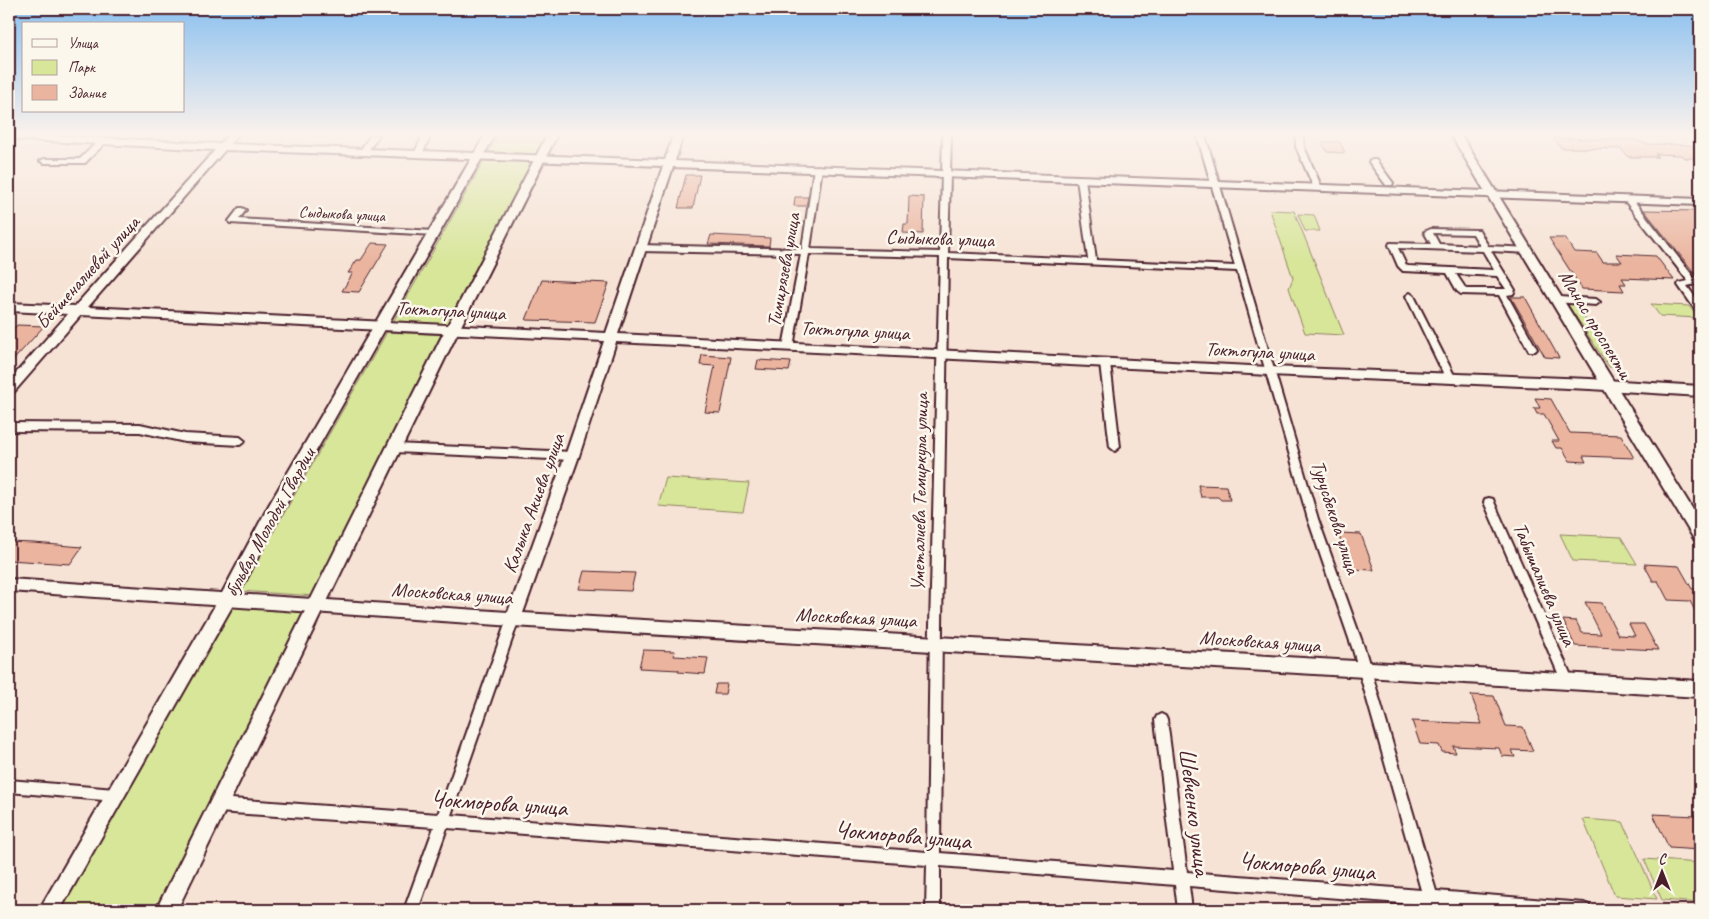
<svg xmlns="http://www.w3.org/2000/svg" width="1709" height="919" font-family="Caveat,sans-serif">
<rect width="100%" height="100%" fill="#f6e3d5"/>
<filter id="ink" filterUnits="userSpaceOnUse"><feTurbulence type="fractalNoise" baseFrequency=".02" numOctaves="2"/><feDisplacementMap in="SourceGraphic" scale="10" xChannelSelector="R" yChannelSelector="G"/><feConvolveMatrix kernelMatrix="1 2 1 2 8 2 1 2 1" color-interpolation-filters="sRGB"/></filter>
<g filter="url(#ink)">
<path fill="#d7e699" stroke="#908262" d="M 499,135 L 548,135 L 538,154 L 489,152 Z
M 485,159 L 534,161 L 451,325 L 393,322 Z
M 1270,210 L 1294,211 L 1344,335 L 1305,333 L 1289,288 L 1293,278 Z
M 1298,214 L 1314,215 L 1320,231 L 1305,231 Z
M 1567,303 L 1575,303 L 1616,367 L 1609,367 Z
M 1651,304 L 1689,306 L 1698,318 L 1660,316 Z
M 387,332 L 447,335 L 315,596 L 240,591 Z
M 666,478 L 749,483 L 743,512 L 658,506 Z
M 1560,534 L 1621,537 L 1637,564 L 1573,561 Z
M 232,607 L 307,612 L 156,910 L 60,910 Z
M 1583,819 L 1623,822 L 1657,899 L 1615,896 Z
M 1644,859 L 1700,863 L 1700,903 L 1662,900 Z"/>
<path fill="#eab49e" stroke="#4a1f2b" d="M 1553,138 L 1636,140 L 1646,144 L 1691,145 L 1700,155 L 1700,158 L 1684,158 L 1681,155 L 1655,154 L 1658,157 L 1628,157 L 1621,149 L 1561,148 Z
M 1322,142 L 1340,142 L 1345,153 L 1327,152 Z
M 686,175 L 700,175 L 693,208 L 678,208 Z
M 909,196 L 924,197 L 923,234 L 903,233 L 904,224 L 908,224 Z
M 795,197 L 808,197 L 806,206 L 794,206 Z
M 1644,210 L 1700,211 L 1700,280 Z
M 711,235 L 770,238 L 769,246 L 708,244 Z
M 1549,238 L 1565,238 L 1574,252 L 1597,253 L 1603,262 L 1622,262 L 1616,254 L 1656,256 L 1674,280 L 1622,278 L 1626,284 L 1620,284 L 1624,291 L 1582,289 Z
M 372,243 L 388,244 L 359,292 L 342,291 L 353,273 L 348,273 L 357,260 L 361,260 Z
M 542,280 L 609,283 L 595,322 L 526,320 Z
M 1511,297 L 1525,297 L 1559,358 L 1545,357 Z
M 17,325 L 44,326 L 9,365 L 9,334 Z
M 702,355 L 731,357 L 720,413 L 705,412 L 715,366 L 700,365 Z
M 758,360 L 791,362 L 789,371 L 756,369 Z
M 1535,398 L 1551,399 L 1570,433 L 1621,435 L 1634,458 L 1583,456 L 1586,462 L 1570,461 L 1562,448 L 1556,448 L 1552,441 L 1559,441 L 1544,414 L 1537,414 L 1534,408 L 1540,408 Z
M 1198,485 L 1226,486 L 1230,500 L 1221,500 L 1218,497 L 1201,497 Z
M 1338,533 L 1361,534 L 1374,570 L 1350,569 Z
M 9,542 L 34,543 L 82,547 L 70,564 L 9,560 Z
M 1644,564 L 1679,566 L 1692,589 L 1698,589 L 1700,594 L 1700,621 L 1690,601 L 1668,600 L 1658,581 L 1653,581 Z
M 584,571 L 635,573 L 631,591 L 579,589 Z
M 1585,602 L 1602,603 L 1618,635 L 1635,636 L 1629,624 L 1644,624 L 1658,650 L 1575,646 L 1563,620 L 1576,621 L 1582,633 L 1601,634 Z
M 643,650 L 675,651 L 674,656 L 708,658 L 705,674 L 678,672 L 679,670 L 639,668 Z
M 716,684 L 727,684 L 725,694 L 714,694 Z
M 1471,695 L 1494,696 L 1506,726 L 1523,727 L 1533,751 L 1512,750 L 1515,757 L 1502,756 L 1499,748 L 1453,746 L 1456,753 L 1442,752 L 1439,745 L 1420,744 L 1412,721 L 1482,724 Z
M 1653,814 L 1696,816 L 1700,824 L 1700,850 L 1669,848 Z"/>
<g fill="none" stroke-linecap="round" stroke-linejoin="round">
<defs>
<path id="street" d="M 371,135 L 379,135 L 366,154 L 360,154 L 359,152 Z
M 423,135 L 431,135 L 421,156 L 415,156 L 414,154 Z
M 943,135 L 951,135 L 948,253 L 1088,259 L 1077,179 L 1081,177 L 1085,179 L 1096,260 L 1235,266 L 1197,135 L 1205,135 L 1318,519 L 1365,650 L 1436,891 L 1584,903 L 1589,905 L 1591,910 L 1498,910 L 1440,906 L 1441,910 L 1427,910 L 1425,905 L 1189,886 L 1192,910 L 1178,910 L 1175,885 L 940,866 L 940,910 L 926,910 L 927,865 L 447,828 L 418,910 L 404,910 L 434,827 L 218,812 L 213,810 L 211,805 L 213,800 L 218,798 L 438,814 L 507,619 L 509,615 L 513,614 L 517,615 L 519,619 L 451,815 L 927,852 L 930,625 L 940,257 L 809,254 L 793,347 L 788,350 L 783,347 L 801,254 L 640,251 L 636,248 L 640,245 L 802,249 L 814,168 L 818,166 L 822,168 L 810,249 L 940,252 ZM 948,258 L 1237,271 L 1308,519 L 1353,650 L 1421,890 L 1187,872 L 1167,720 L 1165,716 L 1161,714 L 1157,716 L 1155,720 L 1173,871 L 940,853 L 942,625 Z
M 1296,135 L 1303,137 L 1304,147 L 1322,188 L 1321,190 L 1315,190 L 1314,188 L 1296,147 Z
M 100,139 L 107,141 L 85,163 L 44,163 L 40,161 L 44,159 L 80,159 Z
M 1370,160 L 1376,160 L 1393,183 L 1392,185 L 1386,185 L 1369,162 Z
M 1625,197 L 1631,197 L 1696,280 L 1696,284 L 1687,286 L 1700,304 L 1700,313 L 1697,312 L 1678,285 L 1679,283 L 1688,281 L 1625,201 Z
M 239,208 L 242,208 L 246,210 L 239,219 L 434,231 L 438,233 L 434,235 L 230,223 L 229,221 Z
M 1431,229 L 1476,230 L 1479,230 L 1488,246 L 1531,248 L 1532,250 L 1528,253 L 1491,251 L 1515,290 L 1513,294 L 1507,295 L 1537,349 L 1535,351 L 1529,351 L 1499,295 L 1461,294 L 1457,291 L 1447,273 L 1403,271 L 1398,266 L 1389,245 L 1390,243 L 1431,244 L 1424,232 ZM 1433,233 L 1473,234 L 1480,246 L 1439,244 ZM 1398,248 L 1483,251 L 1494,270 L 1408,266 L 1406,265 ZM 1456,274 L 1497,276 L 1506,289 L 1466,289 Z
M 1410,293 L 1414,296 L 1456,379 L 1454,381 L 1448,381 L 1446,379 L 1406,296 Z
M 1558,297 L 1596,299 L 1600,302 L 1596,305 L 1555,302 L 1554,300 Z
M 1105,360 L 1110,363 L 1120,447 L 1115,451 L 1110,447 L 1100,363 Z
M 9,423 L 140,424 L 185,434 L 240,437 L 245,441 L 240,445 L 185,442 L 140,432 L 9,431 Z
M 395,444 L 572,452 L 576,453 L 577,456 L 576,459 L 572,460 L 395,452 L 390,448 Z
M 1489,498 L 1493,499 L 1494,502 L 1573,680 L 1571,684 L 1567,685 L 1563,684 L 1561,680 L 1484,502 L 1485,499 Z
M 9,780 L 115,789 L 120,790 L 121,795 L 120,800 L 115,801 L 9,792 Z"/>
<path id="secondary" d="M 9,135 L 49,135 L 220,144 L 228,135 L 238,135 L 230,144 L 665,160 L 673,135 L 683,135 L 675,161 L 1700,199 L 1700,205 L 673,167 L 618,334 L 1270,367 L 1590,379 L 1700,386 L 1700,396 L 1590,389 L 1270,375 L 616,342 L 579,456 L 523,613 L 1700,681 L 1700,697 L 513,626 L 9,591 L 9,579 L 508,612 L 565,456 L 604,341 L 81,315 L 14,392 L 9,394 L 9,381 L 68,314 L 9,311 L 9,303 L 75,306 L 215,150 L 9,139 ZM 225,150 L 663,166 L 606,333 L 88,307 Z"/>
<path id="primary" d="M 485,135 L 495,135 L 281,513 L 233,605 L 60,910 L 39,910 L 221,595 L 269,505 Z
M 547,135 L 557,135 L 454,340 L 177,910 L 156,910 L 440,340 Z
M 1451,135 L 1461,135 L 1700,521 L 1700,540 L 1694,539 Z"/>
</defs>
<use href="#street" stroke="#4a1f2b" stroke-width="4"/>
<use href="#secondary" stroke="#4a1f2b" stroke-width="4"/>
<use href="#primary" stroke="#4a1f2b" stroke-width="4"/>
<use href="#street" fill="#fbf7ec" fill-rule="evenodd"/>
<use href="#secondary" fill="#fbf7ec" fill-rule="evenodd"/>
<use href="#primary" fill="#fbf7ec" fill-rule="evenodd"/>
</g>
</g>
<linearGradient id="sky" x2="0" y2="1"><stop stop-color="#8ac0f0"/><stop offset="0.51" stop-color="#fbf2ec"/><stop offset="1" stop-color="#fbf2ec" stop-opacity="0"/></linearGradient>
<rect width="1709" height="264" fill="url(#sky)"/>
<g text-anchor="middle" stroke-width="5" stroke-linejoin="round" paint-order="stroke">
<g font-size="16" fill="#4a1f2b" stroke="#fbf7ec">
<text transform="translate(342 213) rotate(3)" y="6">Сыдыкова улица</text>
</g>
<g font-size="20" fill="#4a1f2b" stroke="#fbf7ec">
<text transform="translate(940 238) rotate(2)" y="7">Сыдыкова улица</text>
<text transform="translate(783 270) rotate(-80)" y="7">Тимирязева улица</text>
<text transform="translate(87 272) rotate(-48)" y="7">Бейшеналиевой улица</text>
<text transform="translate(451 310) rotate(3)" y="7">Токтогула улица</text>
<text transform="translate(1596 324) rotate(59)" y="7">Манас проспекти</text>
<text transform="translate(855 330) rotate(3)" y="7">Токтогула улица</text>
<text transform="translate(1260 351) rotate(3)" y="7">Токтогула улица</text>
<text transform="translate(919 492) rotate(-89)" y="7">Уметалиева Темиркула улица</text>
<text transform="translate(533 503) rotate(-70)" y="7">Калыка Акиева улица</text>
<text transform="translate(1336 517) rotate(72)" y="7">Турусбекова улица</text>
<text transform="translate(269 522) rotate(-61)" y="7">бульвар Молодой Гвардии</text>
<text transform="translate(1545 584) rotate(67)" y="7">Табышалиева улица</text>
<text transform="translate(452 593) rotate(4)" y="7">Московская улица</text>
<text transform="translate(856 617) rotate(3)" y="7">Московская улица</text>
<text transform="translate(1260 641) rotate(4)" y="7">Московская улица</text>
</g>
<g font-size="24" fill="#4a1f2b" stroke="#fbf7ec">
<text transform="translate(499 803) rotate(4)" y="8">Чокморова улица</text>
<text transform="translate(1195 812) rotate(83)" y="8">Шевченко улица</text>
<text transform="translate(903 835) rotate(5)" y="8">Чокморова улица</text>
<text transform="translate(1307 866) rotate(5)" y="8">Чокморова улица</text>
</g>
</g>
<rect width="1709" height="919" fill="none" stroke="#fbf7ec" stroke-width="30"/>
<rect x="15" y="15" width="1679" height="889" fill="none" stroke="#4a1f2b" stroke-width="2" filter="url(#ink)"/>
<rect x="22" y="22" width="162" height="90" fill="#fbf7ec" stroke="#b4a19f"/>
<rect x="32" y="39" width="25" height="8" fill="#fbf7ec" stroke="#b4a19f"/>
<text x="68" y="48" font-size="15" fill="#4a1f2b">Улица</text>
<rect x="32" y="60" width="25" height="15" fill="#d7e699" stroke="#b4a19f"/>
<text x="68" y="72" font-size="15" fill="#4a1f2b">Парк</text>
<rect x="32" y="85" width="25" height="15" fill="#eab49e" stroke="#b4a19f"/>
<text x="68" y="98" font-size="15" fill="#4a1f2b">Здание</text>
<g transform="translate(1662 872)" stroke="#fbf7ec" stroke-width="4" paint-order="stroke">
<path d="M0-4L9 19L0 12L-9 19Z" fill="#4a1f2b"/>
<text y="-8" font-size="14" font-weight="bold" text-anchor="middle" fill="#4a1f2b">С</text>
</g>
</svg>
